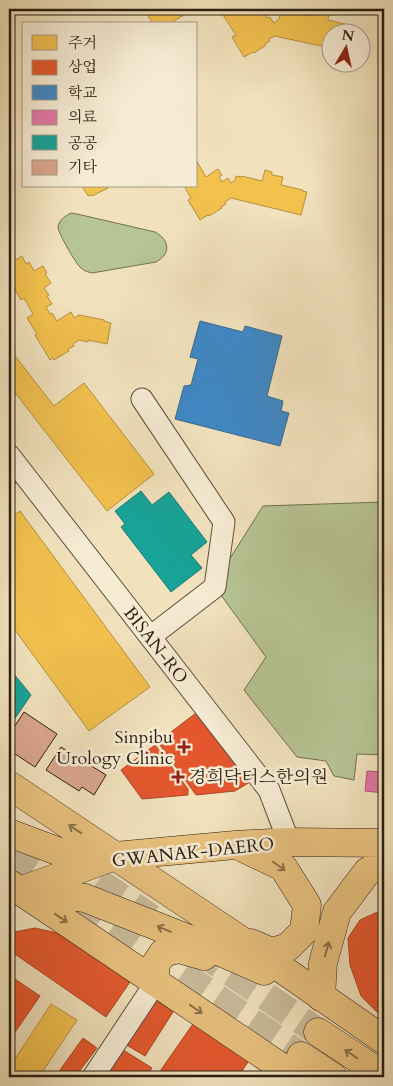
<svg xmlns="http://www.w3.org/2000/svg" width="393" height="1086" font-family="Cardo,'Noto Serif KR',serif">
<rect width="100%" height="100%" fill="#f1e2bd"/>
<filter id="stains"><feTurbulence type="fractalNoise" baseFrequency=".004" numOctaves="4"/><feColorMatrix values="0 0 0 0 .2 0 0 0 0 .09 0 0 0 0 .02 0 0 0 .5 -.17"/></filter>
<radialGradient id="worn" r=".72"><stop offset=".6" stop-color="#630" stop-opacity="0"/><stop offset="1" stop-color="#630" stop-opacity=".3"/></radialGradient>
<path fill="#b7c494" stroke="#707153" d="M 71,213 L 77,214 L 155,232 C 170,240 171,254 156,262 L 92,273 C 88,272 84,271 81,268 C 76,264 58,233 58,227 C 59,220 65,216 71,213 Z
M 384,502 L 384,755 L 357,754 L 354,780 L 334,776 L 326,761 L 297,757 L 244,690 L 266,657 L 221,595 L 224,568 L 263,506 Z"/>
<path fill="#f2c14e" stroke="#b6903c" d="M 146,9 L 189,9 L 183,13 L 184,15 L 169,24 L 153,24 L 147,14 L 149,13 Z
M 219,9 L 248,9 L 251,14 L 261,9 L 267,18 L 270,17 L 274,23 L 279,19 L 281,10 L 310,16 L 311,9 L 319,9 L 319,11 L 329,13 L 328,20 L 357,27 L 356,32 L 330,32 L 330,48 L 275,36 L 269,39 L 270,41 L 265,44 L 266,45 L 254,53 L 253,52 L 244,57 L 232,37 L 236,35 Z
M 9,70 L 14,78 L 9,81 Z
M 196,160 L 206,177 L 218,169 L 222,175 L 219,177 L 222,182 L 228,178 L 231,183 L 235,180 L 236,176 L 242,177 L 242,176 L 262,181 L 265,170 L 272,172 L 272,175 L 283,177 L 281,185 L 303,190 L 302,191 L 307,192 L 301,215 L 231,198 L 225,202 L 226,204 L 221,207 L 222,208 L 209,216 L 208,215 L 200,220 L 188,200 L 191,198 L 184,186 L 196,186 Z
M 82,186 L 107,186 L 108,188 L 92,196 L 91,195 L 88,196 Z
M 22,256 L 26,264 L 29,262 L 34,271 L 43,266 L 47,273 L 45,274 L 51,283 L 44,288 L 49,295 L 47,296 L 52,304 L 46,307 L 50,314 L 52,313 L 57,321 L 71,312 L 74,318 L 79,315 L 104,320 L 104,321 L 111,323 L 107,344 L 88,340 L 88,342 L 79,340 L 73,344 L 74,346 L 68,349 L 69,351 L 54,360 L 53,358 L 50,360 L 35,335 L 37,334 L 27,318 L 33,314 L 24,298 L 21,300 L 12,285 L 14,284 L 9,275 L 9,264 Z
M 9,348 L 54,406 L 84,383 L 154,474 L 107,511 L 9,385 Z
M 20,511 L 150,687 L 89,731 L 9,622 L 9,519 Z
M 51,1004 L 77,1020 L 39,1077 L 9,1077 L 9,1068 Z"/>
<path fill="#e4572e" stroke="#ac4626" d="M 9,471 L 18,481 L 9,490 Z
M 196,713 L 250,782 L 235,791 L 196,795 L 158,742 Z
M 155,745 L 188,789 L 188,795 L 142,799 L 121,770 Z
M 384,909 L 384,1018 L 379,1014 L 361,996 L 350,965 L 348,938 L 360,920 Z
M 35,928 L 57,933 L 130,982 L 106,1017 L 9,950 L 9,933 Z
M 9,975 L 40,996 L 9,1041 Z
M 154,999 L 173,1012 L 145,1056 L 125,1044 Z
M 195,1021 L 250,1059 L 238,1077 L 156,1077 Z
M 83,1038 L 97,1048 L 75,1077 L 55,1077 Z
M 120,1048 L 152,1068 L 146,1077 L 119,1077 L 107,1069 Z"/>
<path fill="#3f88c5" stroke="#39688f" d="M 200,321 L 243,332 L 245,326 L 282,336 L 267,396 L 283,401 L 281,411 L 289,413 L 280,446 L 175,419 L 184,386 L 191,385 L 198,359 L 190,357 Z"/>
<path fill="#e377a8" stroke="#ac5c7b" d="M 382,768 L 384,768 L 384,793 L 365,791 L 367,771 L 382,772 Z"/>
<path fill="#17a398" stroke="#1d7b70" d="M 141,491 L 152,505 L 169,492 L 207,542 L 191,555 L 202,568 L 171,592 L 121,527 L 125,524 L 115,511 Z
M 9,668 L 31,695 L 9,727 Z"/>
<path fill="#daa68e" stroke="#2a1e12" d="M 24,712 L 57,734 L 35,767 L 9,750 L 9,735 Z
M 61,747 L 106,775 L 94,795 L 82,787 L 79,791 L 46,770 Z"/>
<g fill="none" stroke-linecap="round" stroke-linejoin="round">
<path stroke="#c9bb9b" stroke-width="28" stroke-dasharray="28 14" stroke-linecap="butt" d="M 9,855 L 301,1056
M 63,858 L 151,918
M 197,949 L 318,1032"/>
<defs>
<path id="minor" d="M 142,399 L 224,522 L 215,587 L 150,637
M 9,455 L 269,790 L 289,842
M 93,1077 L 156,982"/>
<path id="major" d="M 9,785 L 236,937 L 384,1040
M 9,833 L 60,852 L 106,856
M 239,846 L 283,867 L 307,905 L 304,931 L 288,947 L 272,952 L 251,943
M 10,884 L 296,1077
M 20,891 L 115,856 L 235,845 L 289,842 L 384,843
M 27,891 L 85,898 L 202,944 L 264,971
M 156,982 L 155,965 L 163,953 L 179,949 L 204,956
M 321,997 L 323,963 L 337,912 L 367,872 L 384,861
M 318,1032 L 384,1076
M 301,1056 L 333,1077"/>
</defs>
<use href="#minor" stroke="#5c4f3d" stroke-width="23"/>
<use href="#major" stroke="#2a1e12" stroke-width="29"/>
<use href="#minor" stroke="#f6ecd4" stroke-width="21"/>
<use href="#major" stroke="#e8c17e" stroke-width="28"/>
</g>
<defs><path id="oneway-shaft" d="M-6 0H5M1.5-3L5.5 0L1.5 3" fill="none" stroke-width="1.6" stroke-linecap="round" stroke-linejoin="round" transform="scale(1.25)"/></defs>
<g stroke="#897048">
<use href="#oneway-shaft" transform="translate(75 829) rotate(-146)"/>
<use href="#oneway-shaft" transform="translate(279 866) rotate(35)"/>
<use href="#oneway-shaft" transform="translate(61 918) rotate(34)"/>
<use href="#oneway-shaft" transform="translate(164 929) rotate(-158)"/>
<use href="#oneway-shaft" transform="translate(327 949) rotate(-74)"/>
<use href="#oneway-shaft" transform="translate(196 1009) rotate(34)"/>
<use href="#oneway-shaft" transform="translate(351 1054) rotate(-146)"/>
</g>
<g fill="#8f2418" stroke="#f6ecd4" stroke-width="2">
<path d="M181.5 739.5h5v5h5v5h-5v5h-5v-5h-5v-5h5z"/>
<path d="M175.5 769.5h5v5h5v5h-5v5h-5v-5h-5v-5h5z"/>
</g>
<g text-anchor="middle" stroke-width="5" stroke-linejoin="round" paint-order="stroke">
<g font-size="18" fill="#2a1e12" stroke="#f6ecd4">
<text transform="translate(156 645) rotate(52)" y="6">BISAN-RO</text>
<text transform="translate(193 852) rotate(-6)" y="6">GWANAK-DAERO</text>
</g>
<g font-size="18" fill="#2a1e12" stroke="#f6ecd4" text-anchor="end">
<text x="173" y="743">Sinpibu<tspan x="173" dy="21">Urology Clinic</tspan></text>
<text x="189" y="783" text-anchor="start">경희닥터스한의원</text>
</g>
</g>
<rect width="393" height="1086" fill="none" stroke="#f1e2bd" stroke-width="30"/>
<rect x="10" y="10" width="373" height="1066" fill="none" stroke="#2a1e12" stroke-width="2.5"/>
<rect x="15" y="15" width="363" height="1056" fill="none" stroke="#2a1e12"/>
<rect x="22" y="22" width="175" height="165" fill="#f6ecd4" stroke="#a49a86"/>
<rect x="32" y="35" width="25" height="15" fill="#f2c14e" stroke="#a49a86"/>
<text x="68" y="48" font-size="15" fill="#2a1e12">주거</text>
<rect x="32" y="60" width="25" height="15" fill="#e4572e" stroke="#a49a86"/>
<text x="68" y="72" font-size="15" fill="#2a1e12">상업</text>
<rect x="32" y="85" width="25" height="15" fill="#3f88c5" stroke="#a49a86"/>
<text x="68" y="98" font-size="15" fill="#2a1e12">학교</text>
<rect x="32" y="110" width="25" height="15" fill="#e377a8" stroke="#a49a86"/>
<text x="68" y="122" font-size="15" fill="#2a1e12">의료</text>
<rect x="32" y="135" width="25" height="15" fill="#17a398" stroke="#a49a86"/>
<text x="68" y="148" font-size="15" fill="#2a1e12">공공</text>
<rect x="32" y="160" width="25" height="15" fill="#daa68e" stroke="#a49a86"/>
<text x="68" y="172" font-size="15" fill="#2a1e12">기타</text>
<g transform="translate(346 48) rotate(9)"><circle r="24" fill="#f6ecd4" stroke="#a49a86"/>
<path d="M0-4L9 19L0 12L-9 19Z" fill="#8f2418"/>
<text y="-8" font-size="14" font-weight="bold" text-anchor="middle" fill="#2a1e12">N</text>
</g>
<rect width="100%" height="100%" filter="url(#stains)"/>
<rect width="100%" height="100%" fill="url(#worn)"/>
</svg>
